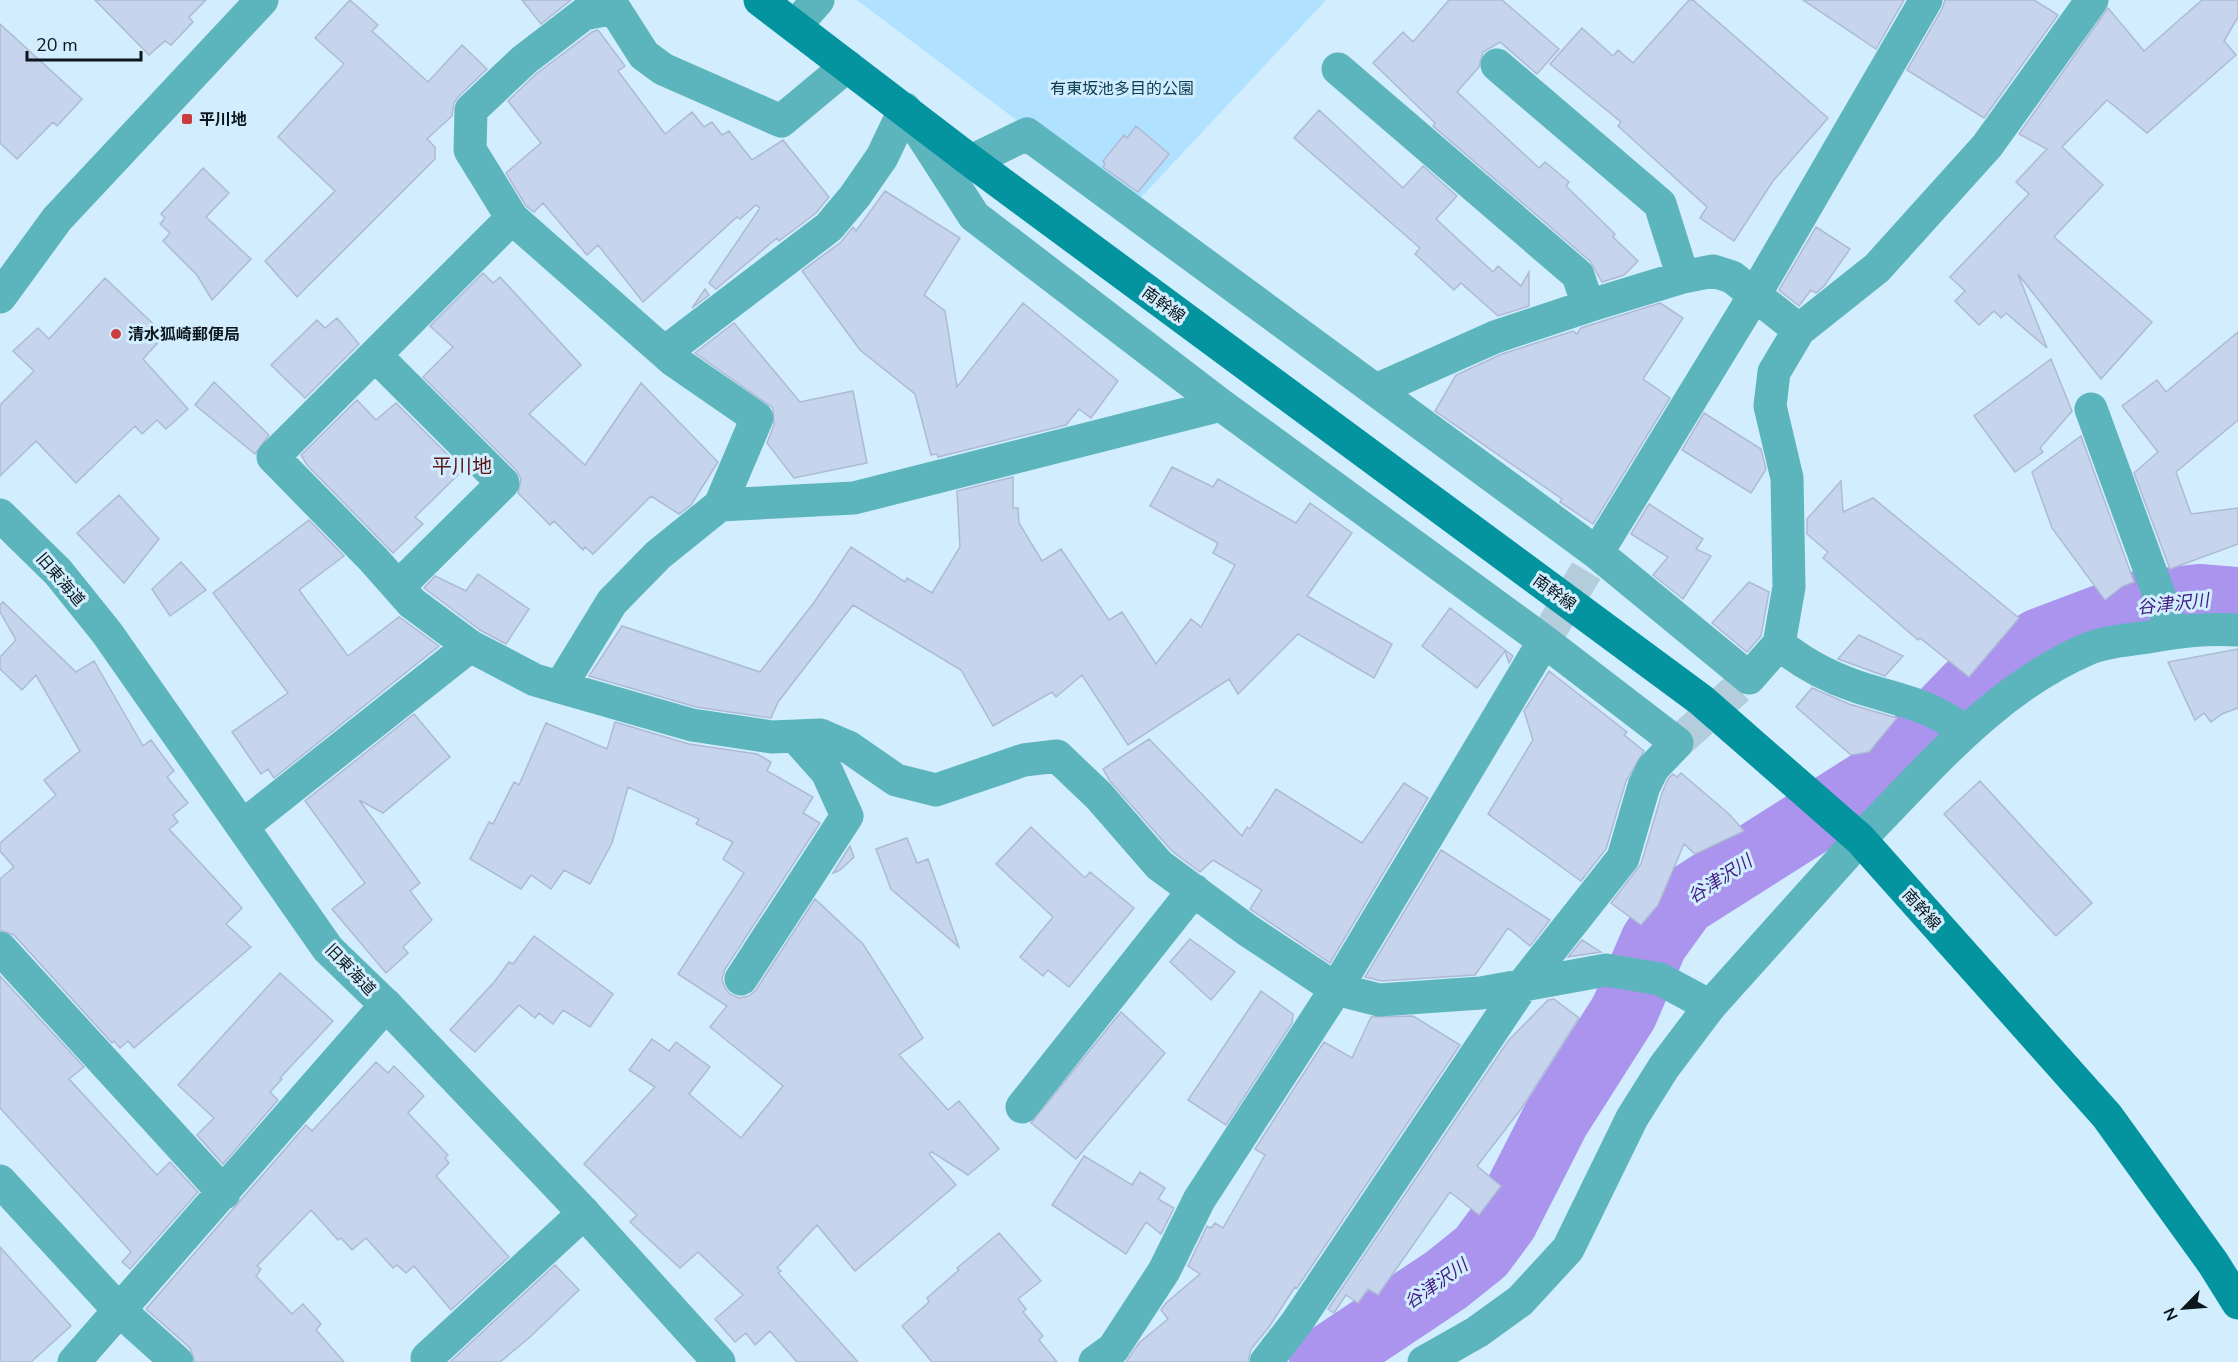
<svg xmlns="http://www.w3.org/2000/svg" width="2238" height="1362" font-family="'Nunito Sans','Noto Sans JP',sans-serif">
<rect width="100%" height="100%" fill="#d1edfe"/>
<path fill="#b0e1fe" d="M 857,0 L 1326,0 L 1132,207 Z"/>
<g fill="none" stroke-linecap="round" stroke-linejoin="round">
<path stroke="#aa94ee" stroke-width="68" d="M 1323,1362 L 1446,1280 L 1481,1252 L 1504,1221 L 1556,1119 L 1624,1012 L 1654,942 L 1683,902 L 1888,772 L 1969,688 L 2040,642 L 2138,605 L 2199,598 L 2238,601"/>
</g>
<path fill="#c7d4ed" stroke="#adbad3" stroke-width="1.5" d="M 95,0 L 206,0 L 189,17 L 193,22 L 171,45 L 165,41 L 149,55 Z
M 350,0 L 378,25 L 372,31 L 428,82 L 462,45 L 487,69 L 458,97 L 454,103 L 452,116 L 427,139 L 435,147 L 435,159 L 297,297 L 265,261 L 335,191 L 278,137 L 344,64 L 315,38 Z
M 522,0 L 571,0 L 541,24 Z
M 1449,0 L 1502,0 L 1559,49 L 1537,74 L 1500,42 L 1483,52 L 1479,67 L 1457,92 L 1539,168 L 1545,162 L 1569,182 L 1566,186 L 1615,234 L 1613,237 L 1638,261 L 1624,275 L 1602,282 L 1590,261 L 1433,126 L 1435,123 L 1373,63 L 1403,32 L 1413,42 Z
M 1689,0 L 1693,0 L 1828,118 L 1773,181 L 1734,241 L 1700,218 L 1707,207 L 1618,126 L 1621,122 L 1550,64 L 1582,28 L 1613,56 L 1618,50 L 1633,63 Z
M 1803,0 L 1904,0 L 1876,49 Z
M 1945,0 L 2034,0 L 2058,15 L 1984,118 L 1907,70 L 1942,9 Z
M 2202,0 L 2238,0 L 2238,17 L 2224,41 L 2236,55 L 2147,133 L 2107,100 L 2062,147 L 2103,185 L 2054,237 L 2152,322 L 2101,379 L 2018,274 L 2047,348 L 2006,313 L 2001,318 L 1994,311 L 1979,325 L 1955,301 L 1965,291 L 1950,277 L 2029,194 L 2016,182 L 2047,149 L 2019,134 L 2108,8 L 2144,51 Z
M 0,24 L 82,99 L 57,126 L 53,122 L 17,159 L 0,143 Z
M 598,30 L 625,66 L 618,71 L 665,134 L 692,112 L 704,127 L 712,122 L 722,135 L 729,131 L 752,160 L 783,140 L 829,197 L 816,213 L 779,241 L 777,238 L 716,289 L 709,283 L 760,208 L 756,205 L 740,219 L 737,217 L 643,302 L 598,245 L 587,255 L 543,203 L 534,212 L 526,206 L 506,173 L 541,143 L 508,101 L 536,74 L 592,32 Z
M 1319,110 L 1403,188 L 1423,166 L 1457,196 L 1436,219 L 1493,272 L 1498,266 L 1521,286 L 1529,272 L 1529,306 L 1498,316 L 1461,283 L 1454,290 L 1415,254 L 1420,248 L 1294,138 Z
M 1136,126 L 1169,154 L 1138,192 L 1103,167 L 1105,164 L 1103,161 L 1124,135 L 1127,138 Z
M 203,168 L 229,193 L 206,217 L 251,259 L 212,300 L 197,275 L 163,241 L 170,233 L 160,224 L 165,218 L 161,214 Z
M 885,191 L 960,238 L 924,295 L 945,311 L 957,387 L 1023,303 L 1118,381 L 1091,418 L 1079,409 L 1066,425 L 938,457 L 937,454 L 931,455 L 915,394 L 860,350 L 802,271 L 841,242 L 853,227 L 856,231 Z
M 1816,227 L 1850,249 L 1824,286 L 1816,293 L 1811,290 L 1799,306 L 1779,290 Z
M 483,273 L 493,283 L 500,277 L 581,365 L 529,414 L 585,465 L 641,383 L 718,462 L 691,505 L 679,514 L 651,496 L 593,554 L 585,547 L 583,550 L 554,521 L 550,525 L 518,493 L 521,479 L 516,470 L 423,377 L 453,347 L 430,326 Z
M 105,278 L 165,335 L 143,359 L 188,409 L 166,429 L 157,420 L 142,434 L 135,426 L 76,483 L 36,441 L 0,476 L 0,405 L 34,371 L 13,351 L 38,328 L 49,339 Z
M 705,289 L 709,295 L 692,308 Z
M 1660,303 L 1683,318 L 1643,379 L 1670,398 L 1593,524 L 1560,502 L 1562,499 L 1435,411 L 1456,375 L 1502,354 L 1573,331 L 1577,334 L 1581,328 Z
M 337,318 L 359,344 L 305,398 L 271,365 L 317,320 L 325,328 Z
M 734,323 L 800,402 L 853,391 L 867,463 L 794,478 L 767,443 L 774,425 L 773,408 L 695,353 Z
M 2238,332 L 2238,420 L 2176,472 L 2191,514 L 2238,508 L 2238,544 L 2170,569 L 2134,473 L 2158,452 L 2122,406 L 2157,380 L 2166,392 Z
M 2051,359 L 2072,411 L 2040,448 L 2043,452 L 2015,472 L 1974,416 Z
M 214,382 L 269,435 L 255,454 L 195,405 Z
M 357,400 L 376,420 L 396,403 L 463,470 L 415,517 L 423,524 L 393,553 L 307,465 L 301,455 Z
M 1704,413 L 1761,449 L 1766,469 L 1751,493 L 1682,450 Z
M 2081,436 L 2134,582 L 2123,586 L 2105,600 L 2052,528 L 2032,472 Z
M 1172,467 L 1213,487 L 1218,479 L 1296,523 L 1310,503 L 1352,533 L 1307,596 L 1392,644 L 1374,678 L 1298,634 L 1238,694 L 1229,679 L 1128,745 L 1082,675 L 1056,697 L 1052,692 L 993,726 L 961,670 L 853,605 L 778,702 L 771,718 L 696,707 L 589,676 L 622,626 L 760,672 L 815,601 L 851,547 L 905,582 L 907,578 L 932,593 L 960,547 L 957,491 L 1013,477 L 1013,508 L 1018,508 L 1019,523 L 1042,561 L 1061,549 L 1109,620 L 1122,612 L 1156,664 L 1191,619 L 1201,627 L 1235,565 L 1213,553 L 1218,543 L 1150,506 Z
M 1841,481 L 1843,512 L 1873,498 L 2019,618 L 1969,677 L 1920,638 L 1918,640 L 1823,558 L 1828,552 L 1807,534 L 1807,519 Z
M 119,495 L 159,539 L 124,583 L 77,533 Z
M 1649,504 L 1703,539 L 1696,549 L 1711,556 L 1683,599 L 1653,575 L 1668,557 L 1631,534 Z
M 309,520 L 344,556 L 299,590 L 348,656 L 399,617 L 439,646 L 274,778 L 268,769 L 261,774 L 232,732 L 288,693 L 213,593 Z
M 181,562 L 206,590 L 170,616 L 152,589 Z
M 478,574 L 529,609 L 506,644 L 480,630 L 424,588 L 435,576 L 466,591 Z
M 1749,582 L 1769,592 L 1761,636 L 1747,652 L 1712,623 Z
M 3,602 L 76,672 L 94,661 L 143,746 L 151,740 L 174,771 L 167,777 L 188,803 L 173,815 L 178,822 L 169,829 L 242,908 L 226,924 L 251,947 L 134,1048 L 128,1041 L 120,1048 L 114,1041 L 112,1043 L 14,935 L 0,930 L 0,879 L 14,867 L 0,851 L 0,843 L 56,795 L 44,780 L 80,751 L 36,675 L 22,690 L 0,669 L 0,657 L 16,640 L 0,612 L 0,605 Z
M 1450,608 L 1513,656 L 1509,663 L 1505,651 L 1477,688 L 1422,646 Z
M 1859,635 L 1903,656 L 1885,676 L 1838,659 Z
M 2238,649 L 2238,708 L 2222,714 L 2211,722 L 2204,713 L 2195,720 L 2168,662 Z
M 1549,671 L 1627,732 L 1624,735 L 1644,751 L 1626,781 L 1606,849 L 1581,881 L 1488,814 L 1533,740 L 1524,711 Z
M 1812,688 L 1849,704 L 1897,718 L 1869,752 L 1851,755 L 1796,707 Z
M 414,714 L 450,757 L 383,813 L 359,800 L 420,883 L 410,891 L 432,920 L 403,947 L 408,953 L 386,973 L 332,909 L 365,883 L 305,801 Z
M 615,722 L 689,744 L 757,754 L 771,762 L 767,771 L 813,797 L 803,813 L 820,823 L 725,969 L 722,979 L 725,988 L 730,994 L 739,998 L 749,996 L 756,990 L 815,899 L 863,944 L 923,1038 L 899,1055 L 948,1110 L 959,1101 L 999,1149 L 968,1175 L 932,1152 L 929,1154 L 956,1185 L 855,1271 L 817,1225 L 777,1268 L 781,1271 L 778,1273 L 858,1362 L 797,1362 L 770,1331 L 755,1345 L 746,1333 L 735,1342 L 715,1319 L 743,1295 L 698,1252 L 680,1268 L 630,1222 L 637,1215 L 584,1164 L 655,1087 L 629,1070 L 652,1039 L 669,1051 L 676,1042 L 710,1067 L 689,1094 L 741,1138 L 783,1086 L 710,1027 L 727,1006 L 678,974 L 744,873 L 723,859 L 733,842 L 696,824 L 699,819 L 628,787 L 612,843 L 590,884 L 564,870 L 551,889 L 531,875 L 521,889 L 470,859 L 489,822 L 493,824 L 514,782 L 519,785 L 546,723 L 607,749 Z
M 1149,739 L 1242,836 L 1247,827 L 1250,829 L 1276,789 L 1362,843 L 1404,783 L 1428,798 L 1330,963 L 1250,909 L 1262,890 L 1213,860 L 1200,872 L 1172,851 L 1110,781 L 1103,769 Z
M 1681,773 L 1729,814 L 1744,831 L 1695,854 L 1684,844 L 1658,905 L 1641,925 L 1611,903 L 1641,864 L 1662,793 L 1668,779 L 1673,774 L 1677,777 Z
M 1980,781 L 2092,903 L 2056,936 L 1944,814 Z
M 1031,827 L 1085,878 L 1090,872 L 1134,908 L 1069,987 L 1048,970 L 1043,976 L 1020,957 L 1053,917 L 996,864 Z
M 907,838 L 917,863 L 928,859 L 959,947 L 891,889 L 876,849 Z
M 850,846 L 854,857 L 840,870 L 833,873 Z
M 1441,850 L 1550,920 L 1530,946 L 1508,928 L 1475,975 L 1381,981 L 1365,977 Z
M 534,936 L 613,994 L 590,1027 L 563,1010 L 553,1024 L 539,1013 L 535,1018 L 519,1005 L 475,1052 L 450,1030 L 495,981 L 509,962 L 513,964 Z
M 1190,939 L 1235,972 L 1211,1000 L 1170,962 Z
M 1582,940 L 1601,952 L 1568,957 Z
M 280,973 L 333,1021 L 280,1078 L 282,1079 L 270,1092 L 278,1100 L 223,1164 L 197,1135 L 214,1118 L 178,1085 Z
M 0,976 L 84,1067 L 69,1079 L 157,1175 L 170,1162 L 198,1192 L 130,1269 L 122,1262 L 131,1252 L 0,1108 Z
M 1261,991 L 1293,1014 L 1292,1023 L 1226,1125 L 1188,1100 Z
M 1554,999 L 1579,1018 L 1521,1109 L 1477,1166 L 1501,1186 L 1479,1215 L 1450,1192 L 1378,1295 L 1368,1289 L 1358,1303 L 1346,1295 L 1334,1313 L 1328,1309 L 1508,1041 L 1548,1000 Z
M 1121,1012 L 1165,1053 L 1076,1159 L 1031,1123 Z
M 1413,1016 L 1460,1045 L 1297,1288 L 1295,1287 L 1269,1327 L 1251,1349 L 1248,1362 L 1126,1362 L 1139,1343 L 1168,1319 L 1161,1310 L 1166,1303 L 1200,1274 L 1188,1266 L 1207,1226 L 1211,1228 L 1215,1223 L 1223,1228 L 1265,1155 L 1255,1149 L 1324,1042 L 1352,1058 L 1371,1017 Z
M 376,1062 L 388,1073 L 394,1066 L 424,1096 L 408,1113 L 448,1155 L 445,1158 L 449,1163 L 436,1176 L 509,1257 L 451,1310 L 414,1266 L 406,1273 L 397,1265 L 393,1268 L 366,1238 L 352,1250 L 341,1238 L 338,1240 L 311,1210 L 257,1266 L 261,1269 L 256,1276 L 292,1314 L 303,1304 L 321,1324 L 316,1330 L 344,1362 L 195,1362 L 190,1348 L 146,1309 L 306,1125 L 312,1131 Z
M 1084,1156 L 1132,1185 L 1140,1172 L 1165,1188 L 1158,1199 L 1174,1208 L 1161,1234 L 1146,1222 L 1126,1254 L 1052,1205 Z
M 999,1233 L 1041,1281 L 1018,1299 L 1026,1309 L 1023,1312 L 1043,1336 L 1039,1340 L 1057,1362 L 932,1362 L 902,1326 L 929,1302 L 927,1298 L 959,1270 L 957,1268 Z
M 0,1247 L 71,1326 L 31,1362 L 0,1362 Z
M 555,1265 L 579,1290 L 530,1337 L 500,1362 L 450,1362 Z"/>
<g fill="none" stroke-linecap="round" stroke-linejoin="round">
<path stroke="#b3cddc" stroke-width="33" stroke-dasharray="33 16" stroke-linecap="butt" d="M 1544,641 L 1597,553
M 1677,743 L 1749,678"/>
<path stroke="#5cb4bc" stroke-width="33" d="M 795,26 L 818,0
M 1497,65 L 1660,204 L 1683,277
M 1338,69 L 1578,275 L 1588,306
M 909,115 L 974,216 L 1221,405 L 1544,641 L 1677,743 L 1653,768 L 1644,786 L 1623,858 L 1522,986 L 1297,1322 L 1266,1362
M 971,161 L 1027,134 L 1597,553 L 1749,678 L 1779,644 L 1789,587 L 1787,478 L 1770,406 L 1774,372 L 1799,330
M 512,218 L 273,457 L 373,559 L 412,603 L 470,646 L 535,680 L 692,725 L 772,737 L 820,735 L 850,748 L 896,780 L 936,790 L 1024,760 L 1057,756 L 1099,796 L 1159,865 L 1247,930 L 1336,989 L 1379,1000 L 1481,993 L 1606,970 L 1660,979 L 1710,1006
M 665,352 L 829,227 L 855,196 L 882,157 L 905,109
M 375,355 L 503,483 L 398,587
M 1376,390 L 1495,337 L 1588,306 L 1683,277 L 1713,271 L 1732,277 L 1799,330 L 1877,268 L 1987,146 L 2092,0
M 2091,409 L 2173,633
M 720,505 L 757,418 L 673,360 L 512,218 L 470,150 L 471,110 L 524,60 L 584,14 L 614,8 L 644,55 L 663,69 L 781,121 L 847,66
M 1597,553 L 1754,296 L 1926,0
M 1779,644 C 1803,664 1826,676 1855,686 C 1892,699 1934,704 1964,732
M 560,687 L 612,602 L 658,555 L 720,505 L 854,498 L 1221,405
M 244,825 L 470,646
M 1860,839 C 1930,768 1995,688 2090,648 C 2107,641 2129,640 2148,637 C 2182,631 2203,628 2238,630
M 0,948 L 224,1193
M 741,979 L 847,816 L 827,772 L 795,736
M 1022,1107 L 1194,890
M 0,1181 L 118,1309 L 177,1362
M 427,1358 L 584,1213
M 74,1362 L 386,1005
M 1095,1362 L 1113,1349 L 1164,1271 L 1199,1200 L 1336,989 L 1544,641"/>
<path stroke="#5cb4bc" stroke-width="33" d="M 0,297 L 57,219 L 262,0
M 0,515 L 58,572 L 107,633 L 328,949 L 386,1005 L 584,1213 L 719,1362
M 1424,1362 L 1477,1332 L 1520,1301 L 1568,1249 L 1632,1118 L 1664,1067 L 1710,1006 L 1860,839"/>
<path stroke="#04949f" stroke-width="33" d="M 760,0 L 971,161 L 1701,700 L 1860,839 L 2107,1116 L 2213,1263 L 2238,1303"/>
</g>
<g fill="#cb3c3d" stroke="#d1edfe" stroke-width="2">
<rect x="181" y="113" width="12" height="12" rx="3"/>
<circle cx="116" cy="334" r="6"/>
</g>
<g text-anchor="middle" stroke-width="6" stroke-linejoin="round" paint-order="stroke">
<g font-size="16" fill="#093b52" stroke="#d1edfe">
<text x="1122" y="94">有東坂池多目的公園</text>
</g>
<g font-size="16" font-weight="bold" fill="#0c161c" stroke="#d1edfe" text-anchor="start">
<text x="199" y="125">平川地</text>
<text x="128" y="340">清水狐崎郵便局</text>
</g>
<g font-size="16" fill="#0c161c" stroke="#d1edfe">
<text transform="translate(1164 304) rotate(36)" y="6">南幹線</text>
<text transform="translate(61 579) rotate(49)" y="6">旧東海道</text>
<text transform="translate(1555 592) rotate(36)" y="6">南幹線</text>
<text transform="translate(1922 909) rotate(48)" y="6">南幹線</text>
<text transform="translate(351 969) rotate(46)" y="6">旧東海道</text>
</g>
<g font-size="18" font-style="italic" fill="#431b82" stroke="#d1edfe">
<text transform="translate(2173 604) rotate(-6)" y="6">谷津沢川</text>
<text transform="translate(1720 879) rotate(-33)" y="6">谷津沢川</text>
<text transform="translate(1436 1284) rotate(-35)" y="6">谷津沢川</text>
</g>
<g font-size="20" fill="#5b1617" stroke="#d1edfe">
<text x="462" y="473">平川地</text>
</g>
</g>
<g transform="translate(2184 1308) rotate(245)" stroke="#d1edfe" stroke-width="4.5" paint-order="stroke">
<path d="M0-4.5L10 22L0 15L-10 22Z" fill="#0c161c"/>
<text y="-9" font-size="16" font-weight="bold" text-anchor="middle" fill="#0c161c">N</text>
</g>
<path d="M27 51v9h114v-9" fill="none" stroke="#0c161c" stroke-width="3"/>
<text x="36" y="51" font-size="18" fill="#0c161c" stroke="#d1edfe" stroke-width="4.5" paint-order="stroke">20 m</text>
</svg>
